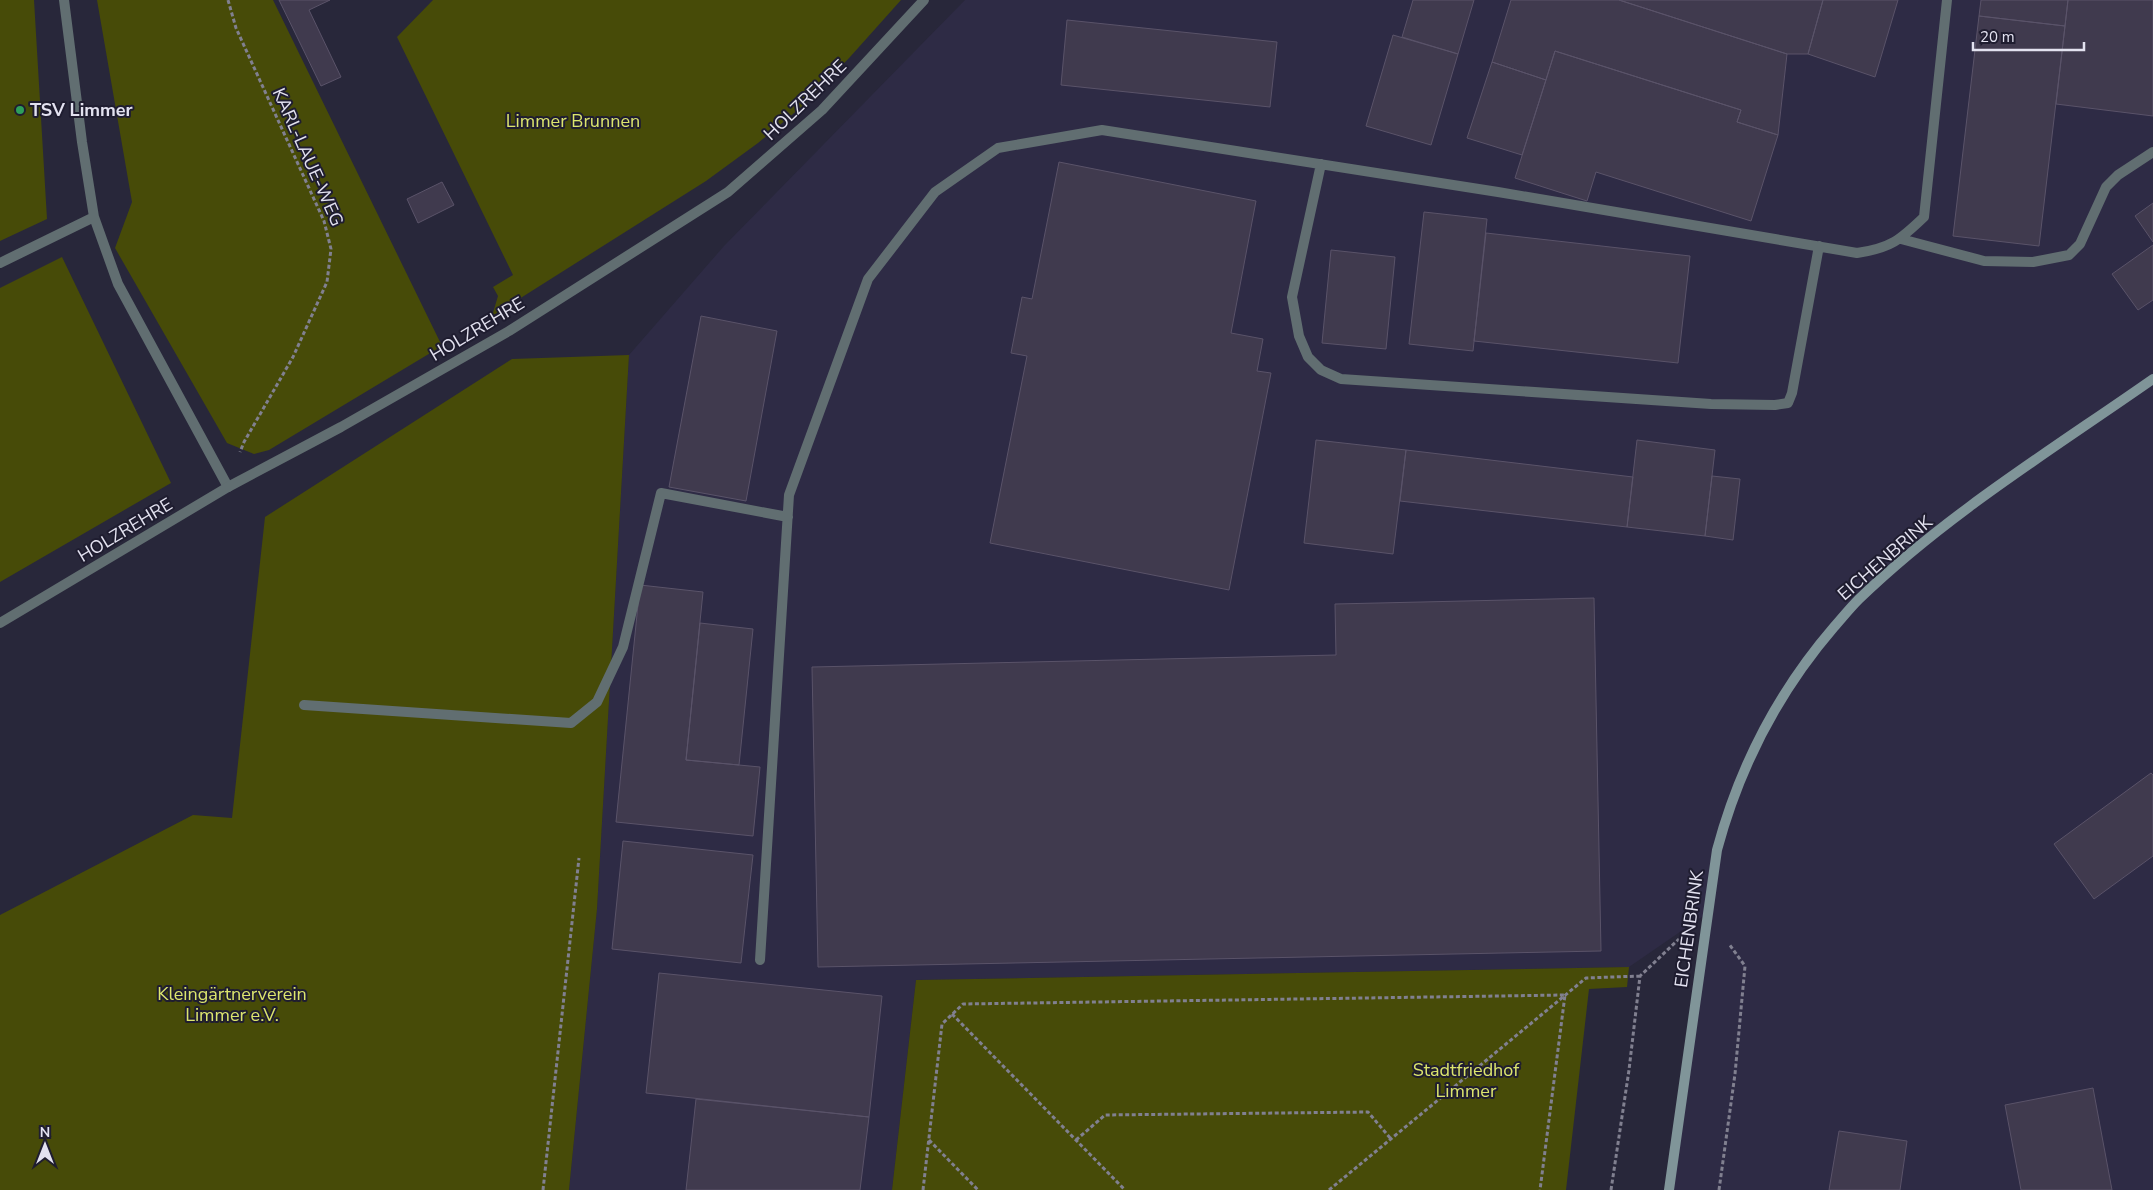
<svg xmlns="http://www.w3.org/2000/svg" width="2153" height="1190" font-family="'Nunito Sans',sans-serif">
<rect width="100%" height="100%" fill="#28273a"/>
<path fill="#2e2b45" d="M 965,0 L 2153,0 L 2153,1190 L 1669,1190 L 1706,914 L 1629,967 L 916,980 L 892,1190 L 569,1190 L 597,909 L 629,355 L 724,246 Z"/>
<path fill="#474b08" d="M 0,0 L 34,0 L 47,219 L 0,241 Z
M 97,0 L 273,0 L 442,346 L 269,450 L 254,454 L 227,443 L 115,248 L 132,202 Z
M 433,0 L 901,0 L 850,57 L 806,103 L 758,143 L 706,181 L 492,316 L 498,296 L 493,287 L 513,275 L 397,37 Z
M 62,257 L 171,483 L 0,582 L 0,288 Z
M 629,355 L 597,909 L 569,1190 L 0,1190 L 0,915 L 193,815 L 232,818 L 265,517 L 512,359 Z
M 1629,967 L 1627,987 L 1589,989 L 1566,1190 L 892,1190 L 916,980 Z"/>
<path fill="#403a4e" stroke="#5a5369" d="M 279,0 L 330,0 L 309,10 L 341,77 L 321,86 Z
M 1413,0 L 1474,0 L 1458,54 L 1402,37 Z
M 1511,0 L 1619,0 L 1787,54 L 1778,135 L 1737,122 L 1741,110 L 1555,51 L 1546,80 L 1492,62 Z
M 1619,0 L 1823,0 L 1808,54 L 1787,54 Z
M 1823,0 L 1898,0 L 1875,77 L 1808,54 Z
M 1981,0 L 2068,0 L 2065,26 L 1979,16 Z
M 2068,0 L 2153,0 L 2153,116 L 2056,104 Z
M 1979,16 L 2065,26 L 2039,246 L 1953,236 Z
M 1067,20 L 1277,42 L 1270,107 L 1061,85 Z
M 1393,35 L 1458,54 L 1431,145 L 1366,126 Z
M 1555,51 L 1741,110 L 1737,122 L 1778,135 L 1751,221 L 1596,172 L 1587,201 L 1515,178 Z
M 1492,62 L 1546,80 L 1522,155 L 1467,138 Z
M 1059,162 L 1256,201 L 1231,333 L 1263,339 L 1257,371 L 1271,373 L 1229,590 L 990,543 L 1027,356 L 1011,353 L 1022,297 L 1032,299 Z
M 442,182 L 454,205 L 418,223 L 407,199 Z
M 2153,203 L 2153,242 L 2135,216 Z
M 1424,212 L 1487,219 L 1473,351 L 1409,344 Z
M 1486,233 L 1690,256 L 1678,363 L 1474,341 Z
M 2153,245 L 2153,300 L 2138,310 L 2112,274 Z
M 1331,250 L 1395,257 L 1386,349 L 1322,343 Z
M 701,316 L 777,331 L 746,501 L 669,487 Z
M 1316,440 L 1406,450 L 1393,554 L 1304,543 Z
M 1637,440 L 1715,450 L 1705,536 L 1627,527 Z
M 1406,450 L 1633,477 L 1627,527 L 1400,501 Z
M 1712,476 L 1740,479 L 1733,540 L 1705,536 Z
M 640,585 L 703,592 L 686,760 L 760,767 L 753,836 L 616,822 Z
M 1594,598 L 1601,951 L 818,967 L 812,667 L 1336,655 L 1335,604 Z
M 700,623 L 753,629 L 739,765 L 686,760 Z
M 2151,773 L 2153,775 L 2153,856 L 2094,899 L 2054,844 Z
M 623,841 L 753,855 L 741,963 L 612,949 Z
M 659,973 L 882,996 L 869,1117 L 646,1093 Z
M 2093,1088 L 2112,1190 L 2021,1190 L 2005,1105 Z
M 696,1099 L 869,1117 L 860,1190 L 686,1190 Z
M 1839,1131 L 1907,1141 L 1900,1190 L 1829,1190 Z"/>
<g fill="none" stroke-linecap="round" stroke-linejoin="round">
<path stroke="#818090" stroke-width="3" stroke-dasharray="4 2.5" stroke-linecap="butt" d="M 228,0 L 236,28 L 324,221 L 331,249 L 327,282 L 293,357 L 244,442 L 240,452
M 952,1014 L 1125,1190
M 929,1140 L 978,1190
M 1076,1140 L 1105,1115 L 1368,1112 L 1391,1139
M 543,1190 L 579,858
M 923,1190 L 942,1024 L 963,1004 L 1565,995 L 1540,1190
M 1329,1190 L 1586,978 L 1640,976
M 1611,1190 L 1629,1070 L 1640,976 L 1679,939
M 1719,1190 L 1735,1074 L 1745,966 L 1729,944"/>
<path stroke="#616e71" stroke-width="10" d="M 64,0 L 82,142 L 94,217 L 118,284 L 228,487
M 1321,164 L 1292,297 L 1299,336 L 1308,357 L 1321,370 L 1341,379 L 1711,404 L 1775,405 L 1788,403 L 1792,393 L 1819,246
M 1901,239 L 1984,261 L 2033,262 L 2069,255 L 2080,244 L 2106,187 L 2118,175 L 2153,152
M 0,263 L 94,217
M 304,705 L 571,723 L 597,702 L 623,647 L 661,493 L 788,517
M 760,960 L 789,495 L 868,279 L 935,192 L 998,148 L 1102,130 L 1498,192 L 1857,253 C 1891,248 1900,240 1924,217 L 1947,0"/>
<path stroke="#616e71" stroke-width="10" d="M 0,623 L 228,487 L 341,427 L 509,331 L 728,192 L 822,110 L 924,0"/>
<path stroke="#809599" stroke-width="10" d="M 1669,1190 L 1717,850 C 1739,768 1778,692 1834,627 C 1842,618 1850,608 1859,599 C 1947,514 2053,449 2153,379"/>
</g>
<circle fill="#2e9e5b" stroke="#1f1d30" stroke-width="2" cx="20" cy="110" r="5"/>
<g text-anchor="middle" stroke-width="4" stroke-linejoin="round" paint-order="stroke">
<g font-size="18" fill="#e3e2f0" stroke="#1f1d30">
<text transform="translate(805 100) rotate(-44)" y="6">HOLZREHRE</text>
<text transform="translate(308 157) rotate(66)" y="6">KARL-LAUE-WEG</text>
<text transform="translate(477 329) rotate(-31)" y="6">HOLZREHRE</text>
<text transform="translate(125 530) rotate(-31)" y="6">HOLZREHRE</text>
<text transform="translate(1885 558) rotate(-41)" y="6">EICHENBRINK</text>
<text transform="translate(1689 929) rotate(-82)" y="6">EICHENBRINK</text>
</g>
<g font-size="18" font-weight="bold" fill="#e3e2f0" stroke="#1f1d30" text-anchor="start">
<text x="30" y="116">TSV Limmer</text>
</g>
<g font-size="18" fill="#dce56d" stroke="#1f1d30">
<text x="573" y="127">Limmer Brunnen</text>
<text x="232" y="1000">Kleingärtnerverein<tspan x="232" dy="21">Limmer e.V.</tspan></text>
<text x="1466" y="1076">Stadtfriedhof<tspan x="1466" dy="21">Limmer</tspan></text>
</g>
</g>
<g transform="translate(45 1145)" stroke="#1f1d30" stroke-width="4" paint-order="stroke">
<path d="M0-4L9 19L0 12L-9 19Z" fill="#e3e2f0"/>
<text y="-8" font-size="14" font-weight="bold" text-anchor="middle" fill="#e3e2f0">N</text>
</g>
<path d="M1973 42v8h111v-8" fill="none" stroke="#e3e2f0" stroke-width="2.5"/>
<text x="1980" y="42" font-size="15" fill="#e3e2f0" stroke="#1f1d30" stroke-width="4" paint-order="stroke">20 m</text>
</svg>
